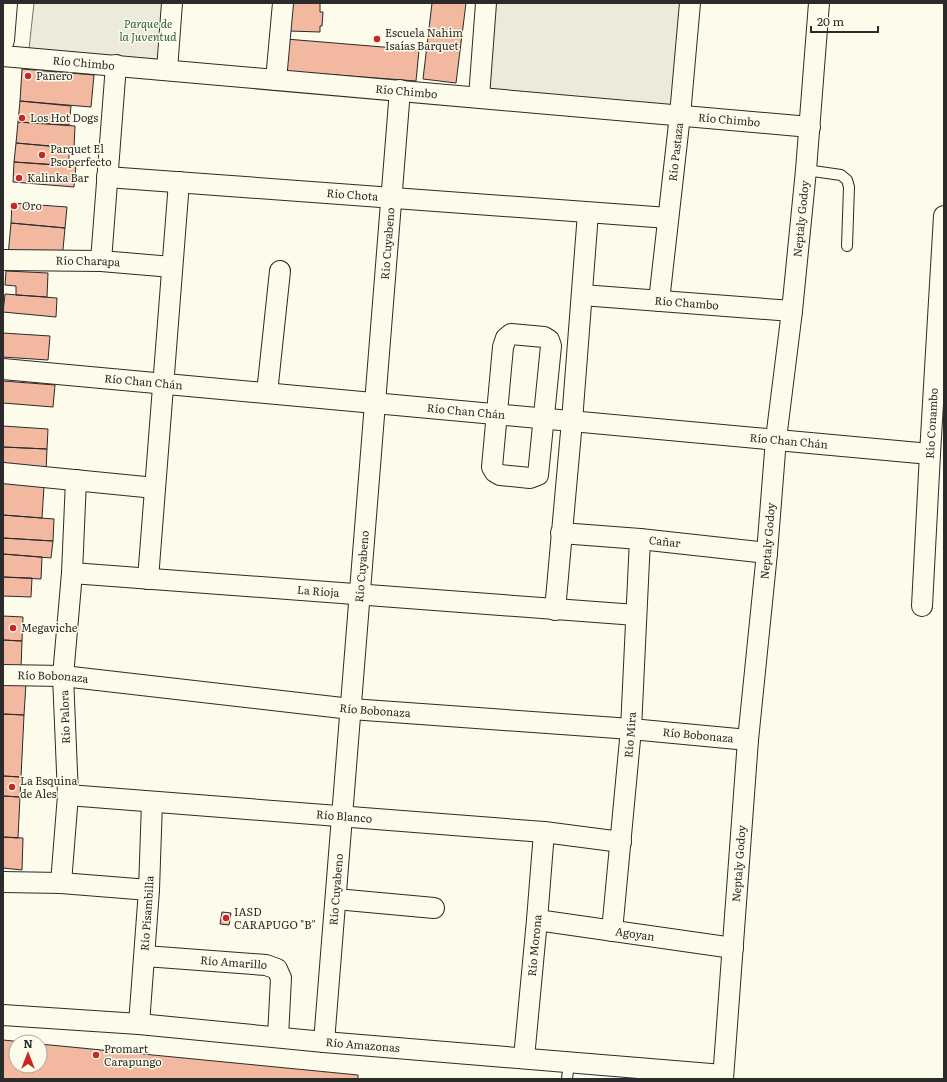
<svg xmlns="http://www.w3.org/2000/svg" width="947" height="1082" font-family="Literata,serif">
<rect width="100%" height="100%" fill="#fdfbea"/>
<path fill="#ecebdb" stroke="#74746e" d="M 34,3 L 179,3 L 176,61 L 29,49 Z
M 493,3 L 687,3 L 678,109 L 489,95 Z"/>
<path fill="#f2b8a0" stroke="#2b2b2b" d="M 290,3 L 320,3 L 320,12 L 323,12 L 322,26 L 320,26 L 320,32 L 289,31 Z
M 432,3 L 466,3 L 456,83 L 423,79 Z
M 286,39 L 419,50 L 416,81 L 284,71 Z
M 22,69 L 94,75 L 91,107 L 20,101 Z
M 20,101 L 71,106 L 69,125 L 18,122 Z
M 18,122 L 75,126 L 74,148 L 16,143 Z
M 16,143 L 70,148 L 68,166 L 14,162 Z
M 14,162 L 76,166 L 74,187 L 13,182 Z
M 12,203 L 67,207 L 65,228 L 11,223 Z
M 11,223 L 65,228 L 62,260 L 8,256 Z
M 6,271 L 48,273 L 47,297 L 16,295 L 16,286 L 5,285 Z
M 5,294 L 57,298 L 56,317 L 3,312 Z
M 3,333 L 50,336 L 48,360 L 3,357 Z
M 3,381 L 55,385 L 53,407 L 3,403 Z
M 3,426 L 48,429 L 47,449 L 3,447 Z
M 3,447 L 47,449 L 46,472 L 3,469 Z
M 3,483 L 44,486 L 42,518 L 3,515 Z
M 3,515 L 54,519 L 53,541 L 3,538 Z
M 3,538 L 53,541 L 51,558 L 3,554 Z
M 3,554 L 42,557 L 41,579 L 3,577 Z
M 3,577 L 32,578 L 31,597 L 3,596 Z
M 3,616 L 23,617 L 22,641 L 3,640 Z
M 3,640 L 22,641 L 21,668 L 3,667 Z
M 3,682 L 26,683 L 24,715 L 3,714 Z
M 3,714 L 24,715 L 21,777 L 3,776 Z
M 3,776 L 21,777 L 20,797 L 3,796 Z
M 3,796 L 20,797 L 18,838 L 3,837 Z
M 3,837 L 23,838 L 22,870 L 3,868 Z
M 222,912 L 231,913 L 229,925 L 220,924 Z
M 3,1040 L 23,1042 L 16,1042 L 16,1066 L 40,1066 L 40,1044 L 358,1075 L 358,1079 L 3,1079 Z"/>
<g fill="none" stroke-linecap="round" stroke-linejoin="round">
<defs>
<path id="lane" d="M 806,170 L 841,175 L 847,180 L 849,187 L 847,246
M 567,1079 L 569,1062"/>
<g id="street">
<path id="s1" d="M 3,56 L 810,127"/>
<path d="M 167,70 L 172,3"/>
<path d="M 276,80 L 283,3"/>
<path d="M 479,97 L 486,3"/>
<path id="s2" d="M 107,177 L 668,218"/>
<path id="s3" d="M 3,260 L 101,261 L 172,267"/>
<path d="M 101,261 L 116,65"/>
<path id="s4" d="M 582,295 L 792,311"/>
<path id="s5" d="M 659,301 L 680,115 L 690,3"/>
<path d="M 511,334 L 544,337 L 549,340 L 551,346 L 538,475 L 530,478 L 500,475 L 495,472 L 492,467 L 503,347 L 506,338 Z"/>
<path id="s6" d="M 3,369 L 930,454"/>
<path d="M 267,393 L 280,271"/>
<path d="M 3,473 L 155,488"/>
<path id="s7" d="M 561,533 L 640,539 L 767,553"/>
<path id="s8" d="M 72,573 L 636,615"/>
<path d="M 148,579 L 179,182"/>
<path id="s9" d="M 922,606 L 930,454 L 944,216"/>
<path d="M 555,610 L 572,421 L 588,213"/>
<path id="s10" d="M 3,675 L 63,676 L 351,709 L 631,729 L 748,740"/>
<path id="s11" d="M 68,795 L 544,832 L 621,842"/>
<path d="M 3,882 L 61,883 L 149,890"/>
<path d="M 61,883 L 68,795 L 63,676 L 72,573 L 76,480"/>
<path d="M 336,899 L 434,908"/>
<path id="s12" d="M 537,920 L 733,948"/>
<path id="s13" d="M 612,931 L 631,729 L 640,539"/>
<path id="s14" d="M 145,956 L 266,965 L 277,969 L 281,978 L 278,1037"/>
<path id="s15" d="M 3,1015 L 139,1024 L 324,1042 L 723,1075"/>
<path id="s16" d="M 139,1024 L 149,890 L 152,802"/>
<path id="s17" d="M 324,1042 L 400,90"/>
<path id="s18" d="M 524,1058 L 537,920 L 544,832"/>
<path id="s19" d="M 723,1079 L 748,740 L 767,553 L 776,439 L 792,311 L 806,170 L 819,3"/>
</g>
<path id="secondary" d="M 3,40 L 6,3"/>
</defs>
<use href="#lane" stroke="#2b2b2b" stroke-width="12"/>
<use href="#street" stroke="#2b2b2b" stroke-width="22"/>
<use href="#secondary" stroke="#2b2b2b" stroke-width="24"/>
<use href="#lane" stroke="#fdfbea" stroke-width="10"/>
<use href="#street" stroke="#fdfbea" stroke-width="20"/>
<use href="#secondary" stroke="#fdfbea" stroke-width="22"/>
</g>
<g fill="#c62828" stroke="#fdfbea" stroke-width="1.5">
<circle cx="377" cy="39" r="4"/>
<circle cx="28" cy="76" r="4"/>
<circle cx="22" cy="118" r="4"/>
<circle cx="42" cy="155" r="4"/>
<circle cx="19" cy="178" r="4"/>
<circle cx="14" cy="206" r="4"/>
<circle cx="13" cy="628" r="4"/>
<circle cx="12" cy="787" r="4"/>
<circle cx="226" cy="918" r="4"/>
<circle cx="96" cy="1055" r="4"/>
</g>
<g text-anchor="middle" stroke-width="3" stroke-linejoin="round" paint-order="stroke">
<g font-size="11" font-style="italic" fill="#34623c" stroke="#fdfbea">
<text x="148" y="28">Parque de<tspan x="148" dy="13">la Juventud</tspan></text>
</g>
<g font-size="11" fill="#2b2b2b" stroke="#fdfbea" text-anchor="start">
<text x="385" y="37">Escuela Nahim<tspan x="385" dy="13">Isaías Barquet</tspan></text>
<text x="36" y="80">Panero</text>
<text x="30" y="122">Los Hot Dogs</text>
<text x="50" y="153">Parquet El<tspan x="50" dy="13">Psoperfecto</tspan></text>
<text x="27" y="182">Kalinka Bar</text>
<text x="22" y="210">Oro</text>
<text x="21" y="632">Megaviche</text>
<text x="20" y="785">La Esquina<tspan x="20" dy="13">de Ales</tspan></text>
<text x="234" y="916">IASD<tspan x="234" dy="13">CARAPUGO "B"</tspan></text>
<text x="104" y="1053">Promart<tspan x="104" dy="13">Carapungo</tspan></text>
</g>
<g font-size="11" fill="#2b2b2b" stroke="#fdfbea">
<text dy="4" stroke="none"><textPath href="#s1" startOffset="81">Río Chimbo</textPath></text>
<text dy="4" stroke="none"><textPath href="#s1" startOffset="405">Río Chimbo</textPath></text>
<text dy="4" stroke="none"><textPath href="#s1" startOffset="729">Río Chimbo</textPath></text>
<text dy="4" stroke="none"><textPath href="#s5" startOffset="150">Río Pastaza</textPath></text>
<text dy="4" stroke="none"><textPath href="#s2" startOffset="246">Río Chota</textPath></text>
<text dy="4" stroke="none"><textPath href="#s19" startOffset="864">Neptaly Godoy</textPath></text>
<text dy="4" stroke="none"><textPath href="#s17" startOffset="801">Río Cuyabeno</textPath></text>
<text dy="4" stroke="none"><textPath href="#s3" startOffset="85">Río Charapa</textPath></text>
<text dy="4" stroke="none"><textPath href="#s4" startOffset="105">Río Chambo</textPath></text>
<text dy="4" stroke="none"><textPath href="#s6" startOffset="141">Río Chan Chán</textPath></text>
<text dy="4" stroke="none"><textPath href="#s6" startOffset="465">Río Chan Chán</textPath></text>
<text dy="4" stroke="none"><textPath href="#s9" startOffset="183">Río Conambo</textPath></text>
<text dy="4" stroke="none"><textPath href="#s6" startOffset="789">Río Chan Chán</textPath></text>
<text dy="4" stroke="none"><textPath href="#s7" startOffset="104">Cañar</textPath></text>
<text dy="4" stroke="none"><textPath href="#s19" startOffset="540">Neptaly Godoy</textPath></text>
<text dy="4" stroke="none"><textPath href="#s17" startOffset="477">Río Cuyabeno</textPath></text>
<text dy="4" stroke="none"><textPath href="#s8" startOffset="247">La Rioja</textPath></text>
<text dy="4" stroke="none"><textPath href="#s10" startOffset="50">Río Bobonaza</textPath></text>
<text dy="4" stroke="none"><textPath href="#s10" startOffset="374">Río Bobonaza</textPath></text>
<text transform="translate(65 717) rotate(-92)" y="4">Río Palora</text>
<text dy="4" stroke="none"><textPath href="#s13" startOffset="197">Río Mira</textPath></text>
<text dy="4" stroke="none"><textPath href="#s10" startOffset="698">Río Bobonaza</textPath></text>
<text dy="4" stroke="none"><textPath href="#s11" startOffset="277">Río Blanco</textPath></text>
<text dy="4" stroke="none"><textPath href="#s19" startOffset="216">Neptaly Godoy</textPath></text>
<text dy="4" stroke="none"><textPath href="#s17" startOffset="153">Río Cuyabeno</textPath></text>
<text dy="4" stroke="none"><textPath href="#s16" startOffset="111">Río Pisambilla</textPath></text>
<text dy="4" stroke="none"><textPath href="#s12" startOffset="99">Agoyan</textPath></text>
<text dy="4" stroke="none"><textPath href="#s18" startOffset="113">Río Morona</textPath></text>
<text dy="4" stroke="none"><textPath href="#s14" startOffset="89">Río Amarillo</textPath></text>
<text dy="4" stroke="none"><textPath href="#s15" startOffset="361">Río Amazonas</textPath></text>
</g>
</g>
<rect width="947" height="1082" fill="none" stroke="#2b2b2b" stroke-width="8"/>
<g transform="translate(28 1054)"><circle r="19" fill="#fdfbea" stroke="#a9a89e"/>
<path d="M0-3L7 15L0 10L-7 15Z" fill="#c62828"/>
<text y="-6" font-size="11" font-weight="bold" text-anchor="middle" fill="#2b2b2b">N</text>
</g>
<path d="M811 26v6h67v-6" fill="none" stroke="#2b2b2b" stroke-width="2"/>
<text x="817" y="26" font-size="12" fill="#2b2b2b" stroke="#fdfbea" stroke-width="3" paint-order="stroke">20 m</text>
</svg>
